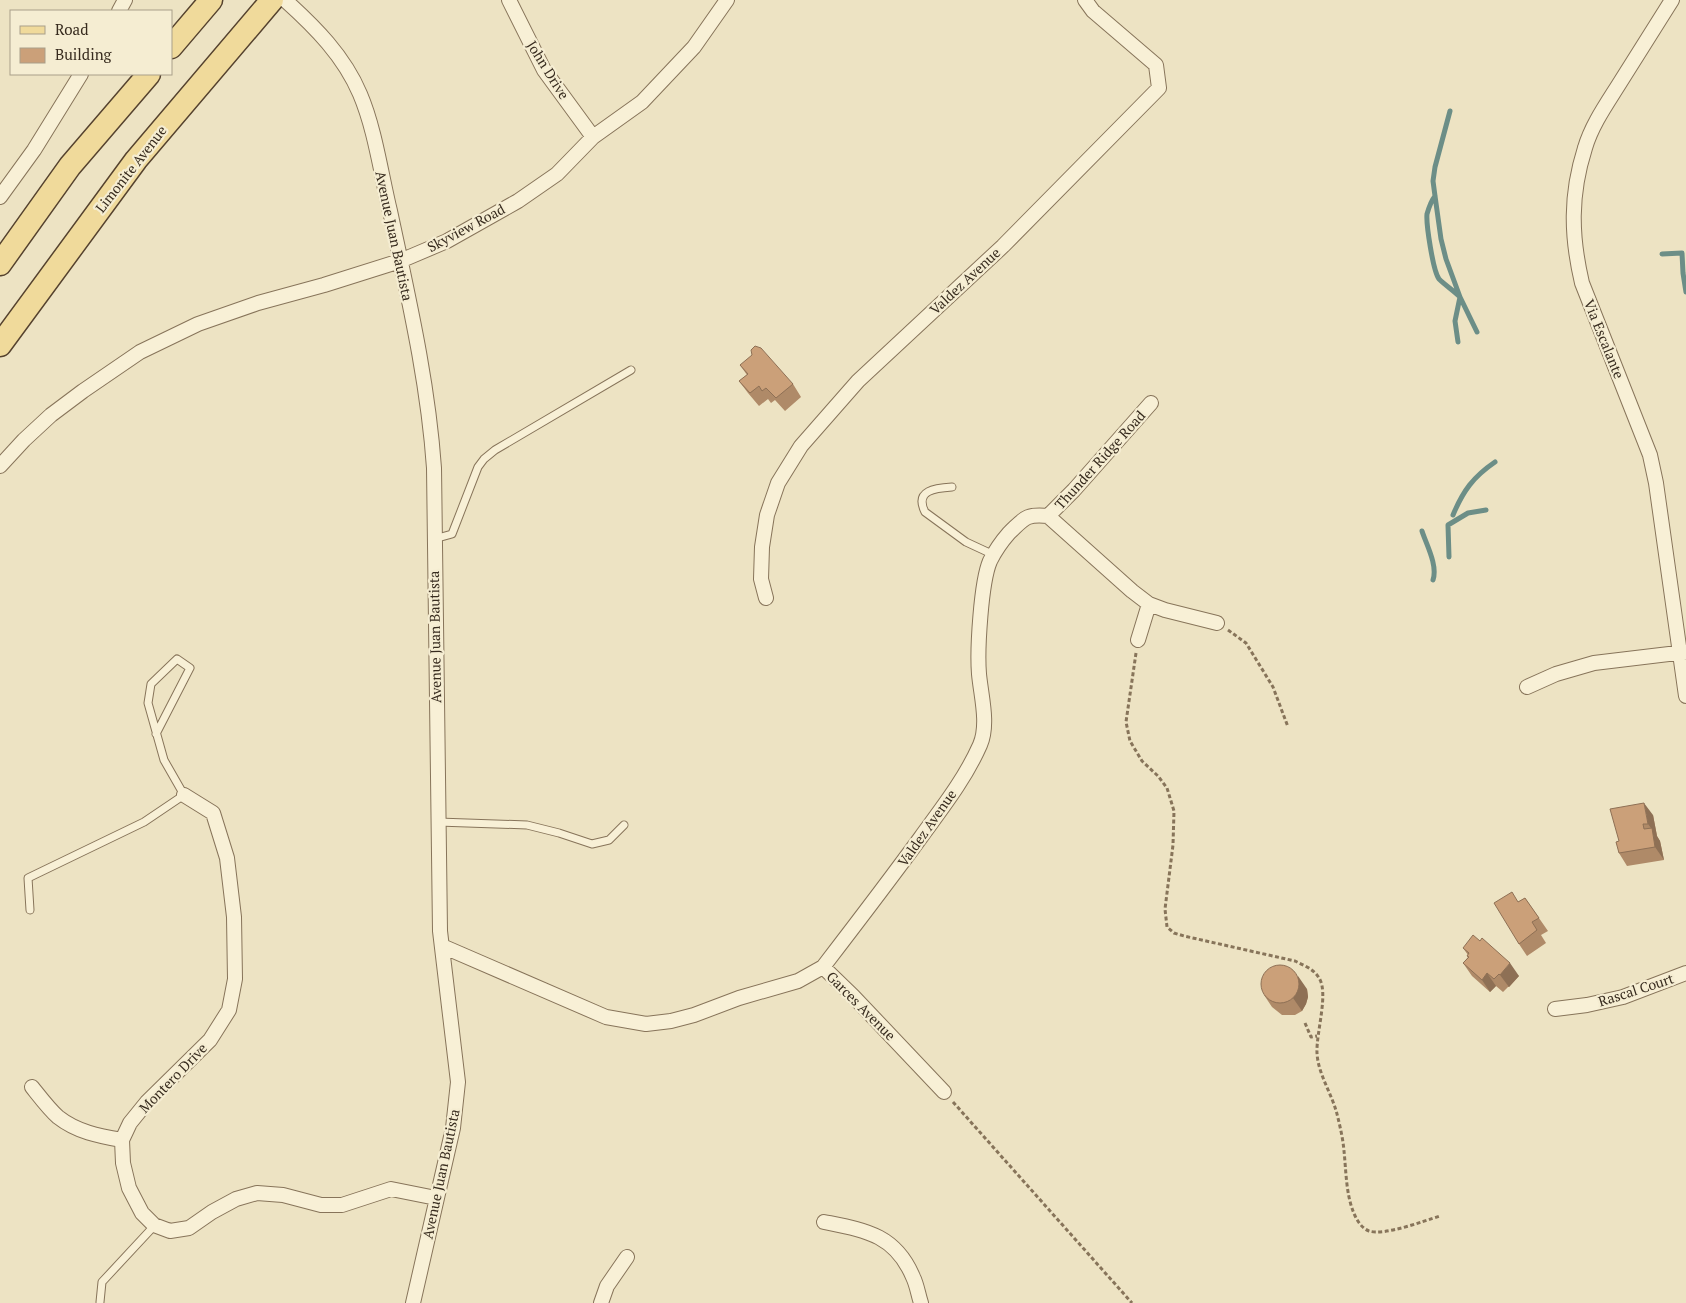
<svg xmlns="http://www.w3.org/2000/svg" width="1686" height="1303" font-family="'PT Serif',serif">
<rect width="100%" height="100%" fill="#ede3c3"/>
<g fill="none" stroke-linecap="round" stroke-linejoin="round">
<path stroke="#6c8e87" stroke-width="5" d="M 1450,111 L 1435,167 L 1433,181 L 1435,196 L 1441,239 L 1446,259 L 1460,297 L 1477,332
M 1435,196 C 1431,201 1429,207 1427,214 C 1426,224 1433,271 1439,279 C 1445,285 1454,291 1460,297 L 1455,321 L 1458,342
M 1662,254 L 1682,253 L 1683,273 L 1686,292
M 1453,515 C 1463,491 1473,477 1495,462
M 1422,531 C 1426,544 1438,565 1433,580
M 1449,557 L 1448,525 L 1468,513 L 1486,510"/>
<defs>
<path id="service" d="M 952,487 C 936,488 914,490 925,512 L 966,542 L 994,555
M 434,539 L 452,534 L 478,467 L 484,459 L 495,450 L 631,370
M 438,822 L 527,825 L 559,833 L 592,844 L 609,840 L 624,825
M 30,910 L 28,878 L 144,822 L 184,795 L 164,760 L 148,703 L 151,684 L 177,659 L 190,668 L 156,734
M 100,1302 L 102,1282 L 155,1225"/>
<path id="minor" d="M 285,0 C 315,27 344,56 360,94 C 375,129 381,174 390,211 C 408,296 428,381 434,468 L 440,931 L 458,1082 L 453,1128 L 413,1303
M 509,0 L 544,70 L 593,137
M 1672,0 C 1655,27 1638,54 1621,81 C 1608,102 1592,124 1585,148 C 1570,195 1571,236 1582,283 L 1650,455 L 1656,483 L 1686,696
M 119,11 L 125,0
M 0,197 L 34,150 L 81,74
M 0,466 L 24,440 L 51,415 L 83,391 L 140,352 L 198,324 L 258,303 L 324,285 L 400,261 L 447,241 L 518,201 L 557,174 L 593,137 L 642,102 L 694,47 L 727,0
M 1048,516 L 1074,490 L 1151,403
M 766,598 L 761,579 L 762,547 L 767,515 L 778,483 L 801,446 L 858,381 L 1003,246 L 1159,88 L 1156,65 L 1093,11 L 1085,0
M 1149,604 L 1165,610 L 1217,623
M 1527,687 L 1556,674 L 1594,663 L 1686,652
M 184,795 L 213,813 L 227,858 L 234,917 L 235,979 L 229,1010 L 210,1040 L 147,1102 L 130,1123 L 122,1140 L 123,1163 L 129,1188 L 142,1213 L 154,1225 L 170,1231 L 189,1228 L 212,1212 L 236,1199 L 257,1193 L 283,1195 L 321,1205 L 342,1205 L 391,1189 L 436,1198
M 442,946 L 606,1017 L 646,1024 L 671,1021 L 694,1015 L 739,998 L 798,981 L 823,967 L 853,996 L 944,1092
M 823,967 C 856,924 889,881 921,837 C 942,808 965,779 980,745 C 989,724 981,696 979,674 C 977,650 981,582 990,561 C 995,551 1002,541 1009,533 C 1025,518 1025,514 1048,516 L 1132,591 L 1149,604 L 1138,640
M 1555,1009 L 1587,1005 L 1623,997 L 1686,973
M 32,1087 C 40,1097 49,1109 58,1117 C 77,1132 99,1136 122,1140
M 824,1222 C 864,1230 895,1234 913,1277 C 917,1285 918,1294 921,1303
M 601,1303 L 607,1286 L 627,1257"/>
<path id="primary" d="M 171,47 L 211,0
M 0,264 L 70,166 L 149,74
M 0,345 L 136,160 L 272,0"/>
</defs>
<use href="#service" stroke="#87745a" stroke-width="9"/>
<use href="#minor" stroke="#87745a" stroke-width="16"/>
<use href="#primary" stroke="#55422e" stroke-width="25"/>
<path stroke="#87745a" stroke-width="3" stroke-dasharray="4 2.5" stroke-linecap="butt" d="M 1228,630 L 1246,643 L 1273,687 L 1288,727
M 1136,653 L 1126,722 L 1130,741 L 1142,761 L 1158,776 L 1167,788 L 1174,811 L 1173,845 L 1165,909 L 1167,927 L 1174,933 L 1184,936 L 1295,961 C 1303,965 1314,969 1319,978 C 1329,993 1316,1033 1317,1053 C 1318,1074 1332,1094 1337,1114 C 1340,1126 1343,1139 1344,1151 C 1346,1170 1346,1193 1353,1211 C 1356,1219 1361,1228 1369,1231 C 1384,1236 1424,1221 1440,1216
M 1305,1023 L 1311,1037 L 1317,1036
M 953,1102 L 1132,1303"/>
<use href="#service" stroke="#f8f0d6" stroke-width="7"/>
<use href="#minor" stroke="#f8f0d6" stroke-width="14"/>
<use href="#primary" stroke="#f0da9b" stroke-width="22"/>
</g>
<path fill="#af8a68" d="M 740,365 L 793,384 L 801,397 L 785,411 L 775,400 L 771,403 L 768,399 L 759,406 L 748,393 L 739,381 L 747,375 Z
M 1653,815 L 1657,836 L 1660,841 L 1664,860 L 1627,866 L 1619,853 L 1619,841 Z
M 1525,898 L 1548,931 L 1541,935 L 1546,943 L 1527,956 L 1519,944 L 1518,902 Z
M 1463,948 L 1519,976 L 1509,987 L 1508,987 L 1503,992 L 1496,986 L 1490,992 L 1472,976 L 1463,963 L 1468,957 L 1467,956 L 1468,955 Z
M 1307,989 L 1308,997 L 1306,1004 L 1302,1011 L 1295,1015 L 1282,1015 L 1272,1007 L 1264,995 Z"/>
<path fill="#8e7055" d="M 1644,803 L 1653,815 L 1657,836 L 1648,824 Z
M 1652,828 L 1660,841 L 1664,860 L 1655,847 Z
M 1510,963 L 1519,976 L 1509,987 L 1500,975 Z
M 1487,973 L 1496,986 L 1490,992 L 1482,980 Z
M 1298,976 L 1307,989 L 1308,997 L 1306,1004 L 1302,1011 L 1293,998 Z"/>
<path fill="#cba079" stroke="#8e7055" d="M 755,346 L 761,348 L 793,384 L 776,398 L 766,388 L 762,391 L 759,386 L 750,393 L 739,381 L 748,374 L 740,365 L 752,355 L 751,350 Z
M 1644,803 L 1648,824 L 1643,824 L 1644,829 L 1652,828 L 1655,847 L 1619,853 L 1616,842 L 1619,841 L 1610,809 Z
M 1512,892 L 1518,902 L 1525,898 L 1539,918 L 1532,922 L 1537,930 L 1519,944 L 1494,903 Z
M 1473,935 L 1480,941 L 1482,938 L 1510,963 L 1500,975 L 1499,974 L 1494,979 L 1487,973 L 1482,980 L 1463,963 L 1469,957 L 1467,956 L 1469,953 L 1463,948 Z
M1261 984a19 19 0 1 1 38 0a19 19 0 1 1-38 0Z"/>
<g text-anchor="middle" stroke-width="4.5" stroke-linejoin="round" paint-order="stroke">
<g font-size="14" fill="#372b1e" stroke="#f5edd2">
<text transform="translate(548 70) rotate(58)" y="5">John Drive</text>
<text transform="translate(131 169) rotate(-52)" y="5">Limonite Avenue</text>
<text transform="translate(466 228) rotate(-28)" y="5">Skyview Road</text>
<text transform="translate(394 236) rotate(78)" y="5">Avenue Juan Bautista</text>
<text transform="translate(965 281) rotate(-43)" y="5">Valdez Avenue</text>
<text transform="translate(1604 339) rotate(68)" y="5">Via Escalante</text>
<text transform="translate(1100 460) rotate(-48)" y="5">Thunder Ridge Road</text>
<text transform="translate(435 637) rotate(-91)" y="5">Avenue Juan Bautista</text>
<text transform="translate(927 828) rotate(-55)" y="5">Valdez Avenue</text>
<text transform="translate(1636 990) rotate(-18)" y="5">Rascal Court</text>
<text transform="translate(861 1006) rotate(45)" y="5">Garces Avenue</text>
<text transform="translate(173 1078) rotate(-46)" y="5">Montero Drive</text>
<text transform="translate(441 1174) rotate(-78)" y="5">Avenue Juan Bautista</text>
</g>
</g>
<rect x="10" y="10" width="162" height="65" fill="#f5edd2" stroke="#a99f8a"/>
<rect x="20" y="26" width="25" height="8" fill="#f0da9b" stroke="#a99f8a"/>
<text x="55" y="35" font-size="15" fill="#372b1e">Road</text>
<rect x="20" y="48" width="25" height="15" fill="#cba079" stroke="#a99f8a"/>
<text x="55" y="60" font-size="15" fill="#372b1e">Building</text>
</svg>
